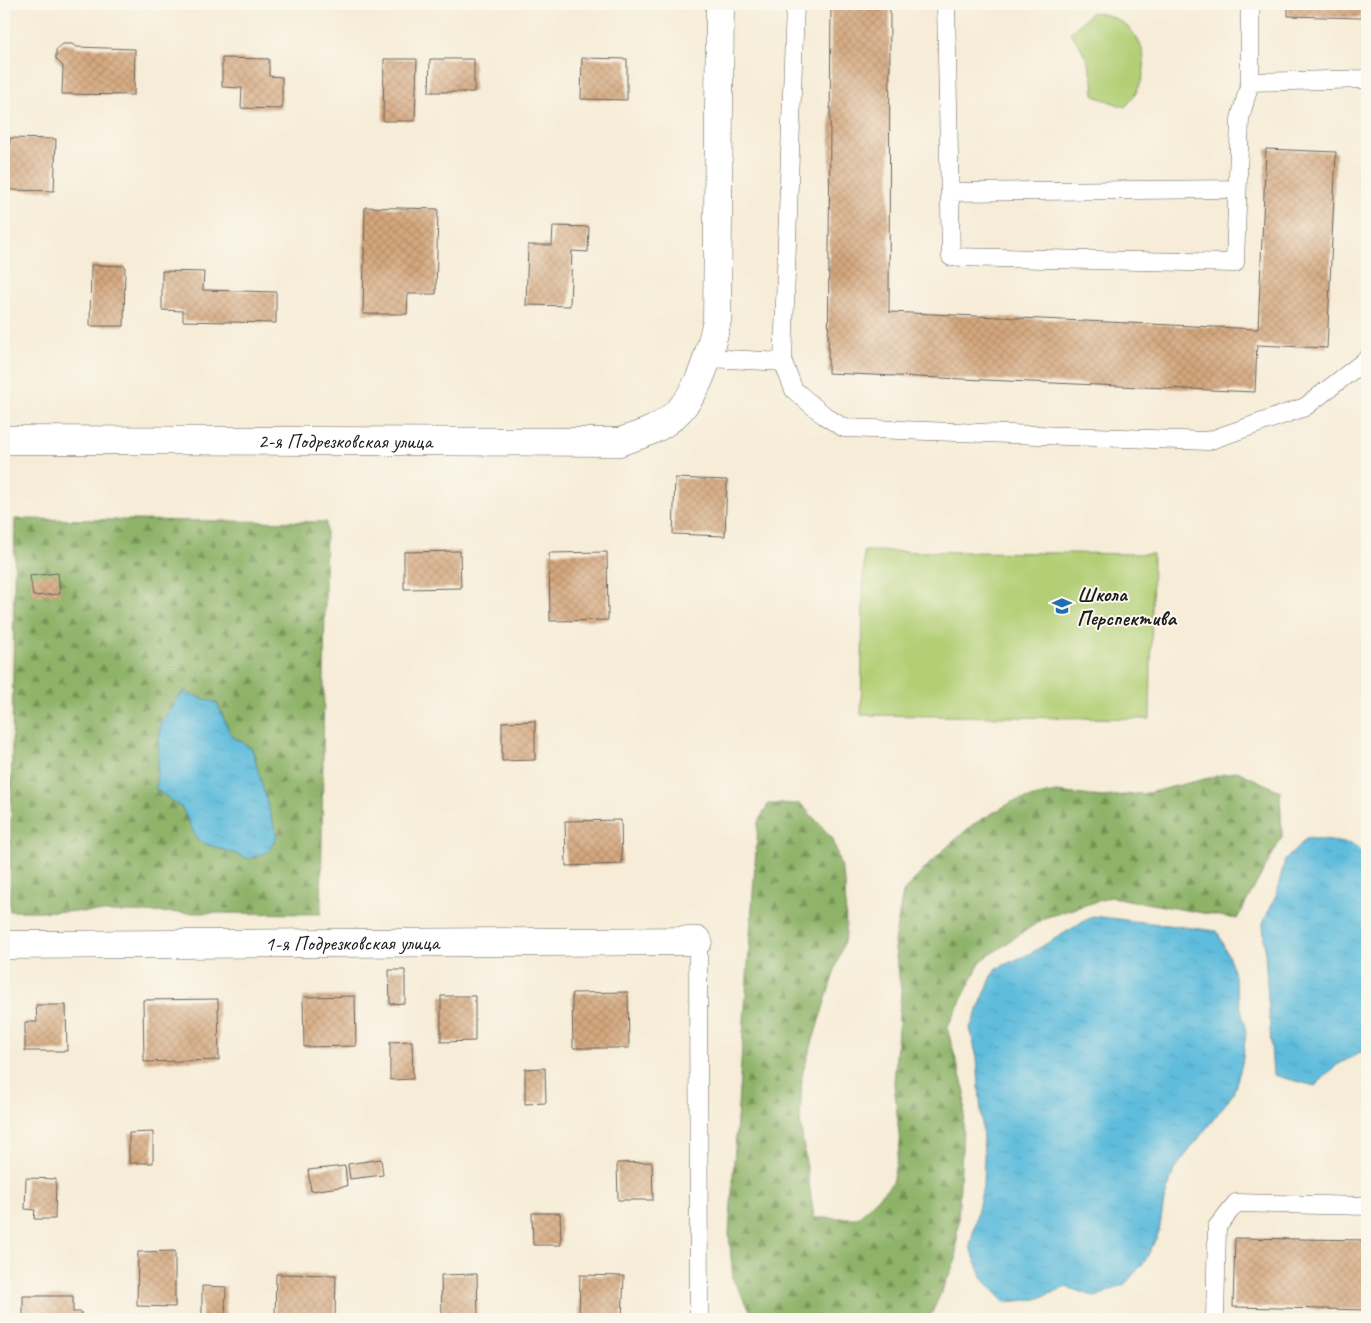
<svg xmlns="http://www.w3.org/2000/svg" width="1371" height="1323" font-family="Caveat,sans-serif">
<defs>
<pattern id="forest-firs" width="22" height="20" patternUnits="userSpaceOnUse" patternTransform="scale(1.25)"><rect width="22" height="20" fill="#8db267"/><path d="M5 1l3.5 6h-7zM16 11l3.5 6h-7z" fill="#729054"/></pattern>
<pattern id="water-ripples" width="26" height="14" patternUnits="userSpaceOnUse" patternTransform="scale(1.25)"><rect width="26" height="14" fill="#5ebcdc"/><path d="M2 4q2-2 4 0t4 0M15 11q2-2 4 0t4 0" fill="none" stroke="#51a1bc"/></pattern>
<pattern id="building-cross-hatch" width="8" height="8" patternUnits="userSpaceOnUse" patternTransform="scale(1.25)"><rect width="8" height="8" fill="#d4a77e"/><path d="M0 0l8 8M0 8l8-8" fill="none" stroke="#b58f6c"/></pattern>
</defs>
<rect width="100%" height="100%" fill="#fbf7ec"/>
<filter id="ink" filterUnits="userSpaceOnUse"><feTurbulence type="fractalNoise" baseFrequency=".02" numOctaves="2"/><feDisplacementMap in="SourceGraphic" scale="10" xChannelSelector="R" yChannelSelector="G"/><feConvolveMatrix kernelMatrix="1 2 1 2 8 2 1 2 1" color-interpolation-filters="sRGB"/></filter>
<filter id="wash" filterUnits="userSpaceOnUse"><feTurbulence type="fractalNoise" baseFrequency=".0096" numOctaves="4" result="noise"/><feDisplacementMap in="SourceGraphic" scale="20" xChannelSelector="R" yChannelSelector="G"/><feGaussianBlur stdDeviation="1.12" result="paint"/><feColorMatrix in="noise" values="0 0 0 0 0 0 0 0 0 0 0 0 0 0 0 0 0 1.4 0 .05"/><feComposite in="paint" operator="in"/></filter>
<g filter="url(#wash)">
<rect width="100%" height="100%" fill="#f6ecd7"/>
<path fill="url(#forest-firs)" stroke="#546742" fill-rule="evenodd" d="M 15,519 L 326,522 L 321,914 L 10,911 ZM 217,703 L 231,735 L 252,749 L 198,841 L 182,808 Z
M 1237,771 L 1280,791 L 1282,837 L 1237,919 L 1111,897 L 1044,918 L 981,961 L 947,1028 L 965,1092 L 956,1260 L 929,1319 L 755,1319 L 733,1280 L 729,1233 L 758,822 L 768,804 L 801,804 L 833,839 L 845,883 L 846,935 L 802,1075 L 800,1121 L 814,1218 L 858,1218 L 892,1183 L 900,1144 L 894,1083 L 901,990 L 894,942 L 903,892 L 937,856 L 972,825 L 1012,802 L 1056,792 L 1102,797 L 1148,793 Z"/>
<path fill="#b2cf76" stroke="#677649" d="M 1092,12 C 1144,18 1161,70 1125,107 L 1094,96 C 1094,72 1086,52 1070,33 Z
M 864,551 L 1153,554 L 1150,719 L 861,715 Z"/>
<path fill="url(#water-ripples)" stroke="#3d6c7c" d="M 183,692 L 217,703 L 231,735 L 252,749 L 277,837 L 268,852 L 249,859 L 198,841 L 182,808 L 156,789 L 160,724 Z
M 1307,838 L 1353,844 L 1367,858 L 1367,1049 L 1337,1065 L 1315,1086 L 1273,1075 L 1263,923 L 1276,895 L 1285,860 Z
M 1093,916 L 1217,931 L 1231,962 L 1246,1032 L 1242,1064 L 1233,1094 L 1174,1170 L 1164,1201 L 1159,1232 L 1145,1261 L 1125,1284 L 1096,1297 L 1066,1287 L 1037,1299 L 1005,1302 L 983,1279 L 970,1247 L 983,1186 L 984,1154 L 977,1058 L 970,1028 L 995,969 L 1031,953 Z"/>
<g id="blocks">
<path fill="url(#building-cross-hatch)" d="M 831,4 L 890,4 L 889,312 L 1258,329 L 1266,149 L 1336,152 L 1327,348 L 1257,345 L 1255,392 L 828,373 Z
M 1288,4 L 1362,4 L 1361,18 L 1288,16 Z
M 63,44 L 72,44 L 76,47 L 135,49 L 134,95 L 62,94 L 63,66 L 56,59 L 56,50 Z
M 222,58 L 269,59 L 269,76 L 282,77 L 282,109 L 241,108 L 242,88 L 222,87 Z
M 582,58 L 627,59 L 627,100 L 581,99 Z
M 384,59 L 417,59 L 415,121 L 383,121 Z
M 430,59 L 474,59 L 474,92 L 429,92 Z
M 10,138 L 56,139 L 54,191 L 9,190 Z
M 365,207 L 438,209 L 436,294 L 408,294 L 407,314 L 363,314 Z
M 553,226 L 589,227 L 588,252 L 572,251 L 570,306 L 526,305 L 528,245 L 552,245 Z
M 91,265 L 125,266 L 124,326 L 90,326 Z
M 162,271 L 204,272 L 203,290 L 276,292 L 276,323 L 183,321 L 183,311 L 162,310 Z
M 675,478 L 727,480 L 725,536 L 673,534 Z
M 460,551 L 461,588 L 404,589 L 404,552 Z
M 607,552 L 608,620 L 550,621 L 549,553 Z
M 58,573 L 60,594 L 33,596 L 30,576 Z
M 535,721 L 535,760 L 502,761 L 502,722 Z
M 621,820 L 622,864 L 566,866 L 565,821 Z
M 389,970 L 405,970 L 405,1003 L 390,1004 Z
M 628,992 L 629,1048 L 573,1048 L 572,993 Z
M 355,996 L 356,1046 L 304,1047 L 303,997 Z
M 441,996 L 475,996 L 475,1041 L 441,1042 Z
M 218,999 L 219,1060 L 144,1062 L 143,1000 Z
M 36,1005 L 66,1005 L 67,1051 L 25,1051 L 25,1022 L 37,1022 Z
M 412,1041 L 413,1079 L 390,1080 L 390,1042 Z
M 545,1068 L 546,1103 L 525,1104 L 525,1069 Z
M 153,1132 L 153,1163 L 129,1163 L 129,1133 Z
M 381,1159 L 383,1175 L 350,1179 L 348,1164 Z
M 652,1162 L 653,1200 L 618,1200 L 617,1163 Z
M 345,1166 L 347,1186 L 311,1191 L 308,1170 Z
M 26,1178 L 56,1179 L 55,1219 L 34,1219 L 35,1210 L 25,1209 Z
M 532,1213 L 560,1213 L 561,1245 L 533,1245 Z
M 1235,1238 L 1367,1240 L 1367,1310 L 1233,1307 Z
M 175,1251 L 175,1307 L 137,1306 L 138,1252 Z
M 276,1274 L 336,1275 L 335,1319 L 275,1319 Z
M 477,1274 L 478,1319 L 442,1319 L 441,1275 Z
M 580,1275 L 624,1276 L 622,1319 L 579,1319 Z
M 202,1286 L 226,1287 L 225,1319 L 202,1319 Z
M 23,1296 L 73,1296 L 73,1312 L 81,1312 L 81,1319 L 23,1319 Z"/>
</g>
</g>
<g filter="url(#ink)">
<use href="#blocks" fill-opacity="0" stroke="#68655d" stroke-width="1"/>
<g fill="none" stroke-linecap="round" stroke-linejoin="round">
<defs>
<path id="service" d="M 795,4 L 783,362 L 794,390 L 825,416 L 844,428 L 1208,441 L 1305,407 L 1367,359
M 946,4 L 951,257 L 1235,263 L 1240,119 L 1250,82 L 1250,4
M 1250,82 L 1367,79
M 950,192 L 1237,189
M 708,358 L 783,362
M 698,941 L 699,1319
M 1215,1319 L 1217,1227 L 1236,1203 L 1367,1206"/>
<g id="minor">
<path id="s1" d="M 4,945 L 698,941"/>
</g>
<g id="tertiary">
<path id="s2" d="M 4,440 L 619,442 C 630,438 642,435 652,430 C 696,410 707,363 717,321 L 720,4"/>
</g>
</defs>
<use href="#service" stroke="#68655d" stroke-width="19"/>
<use href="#minor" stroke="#68655d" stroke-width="29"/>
<use href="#tertiary" stroke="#68655d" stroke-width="29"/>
<use href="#service" stroke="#fff" stroke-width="18"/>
<use href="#minor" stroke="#fff" stroke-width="28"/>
<use href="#tertiary" stroke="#fff" stroke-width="28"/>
</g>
</g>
<defs>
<symbol id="school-bare" viewBox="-9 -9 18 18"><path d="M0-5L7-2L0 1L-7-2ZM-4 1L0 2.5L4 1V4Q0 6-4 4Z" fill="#1f6fb2" stroke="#fbf7ec" stroke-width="2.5" paint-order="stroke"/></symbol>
</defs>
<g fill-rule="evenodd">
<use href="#school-bare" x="1048" y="592" width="28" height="28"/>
</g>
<g text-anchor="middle" stroke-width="4" stroke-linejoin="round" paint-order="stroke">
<g font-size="21" fill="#1c1c1c" stroke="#fbf7ec">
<text dy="7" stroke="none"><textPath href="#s2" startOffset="341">2-я Подрезковская улица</textPath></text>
<text dy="7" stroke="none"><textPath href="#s1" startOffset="348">1-я Подрезковская улица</textPath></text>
</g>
<g font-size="21" font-weight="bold" fill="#1c1c1c" stroke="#fbf7ec" text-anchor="start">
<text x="1077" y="601">Школа<tspan x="1077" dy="24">Перспектива</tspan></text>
</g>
</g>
<rect width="1371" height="1323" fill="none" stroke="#fbf7ec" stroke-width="20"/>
</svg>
